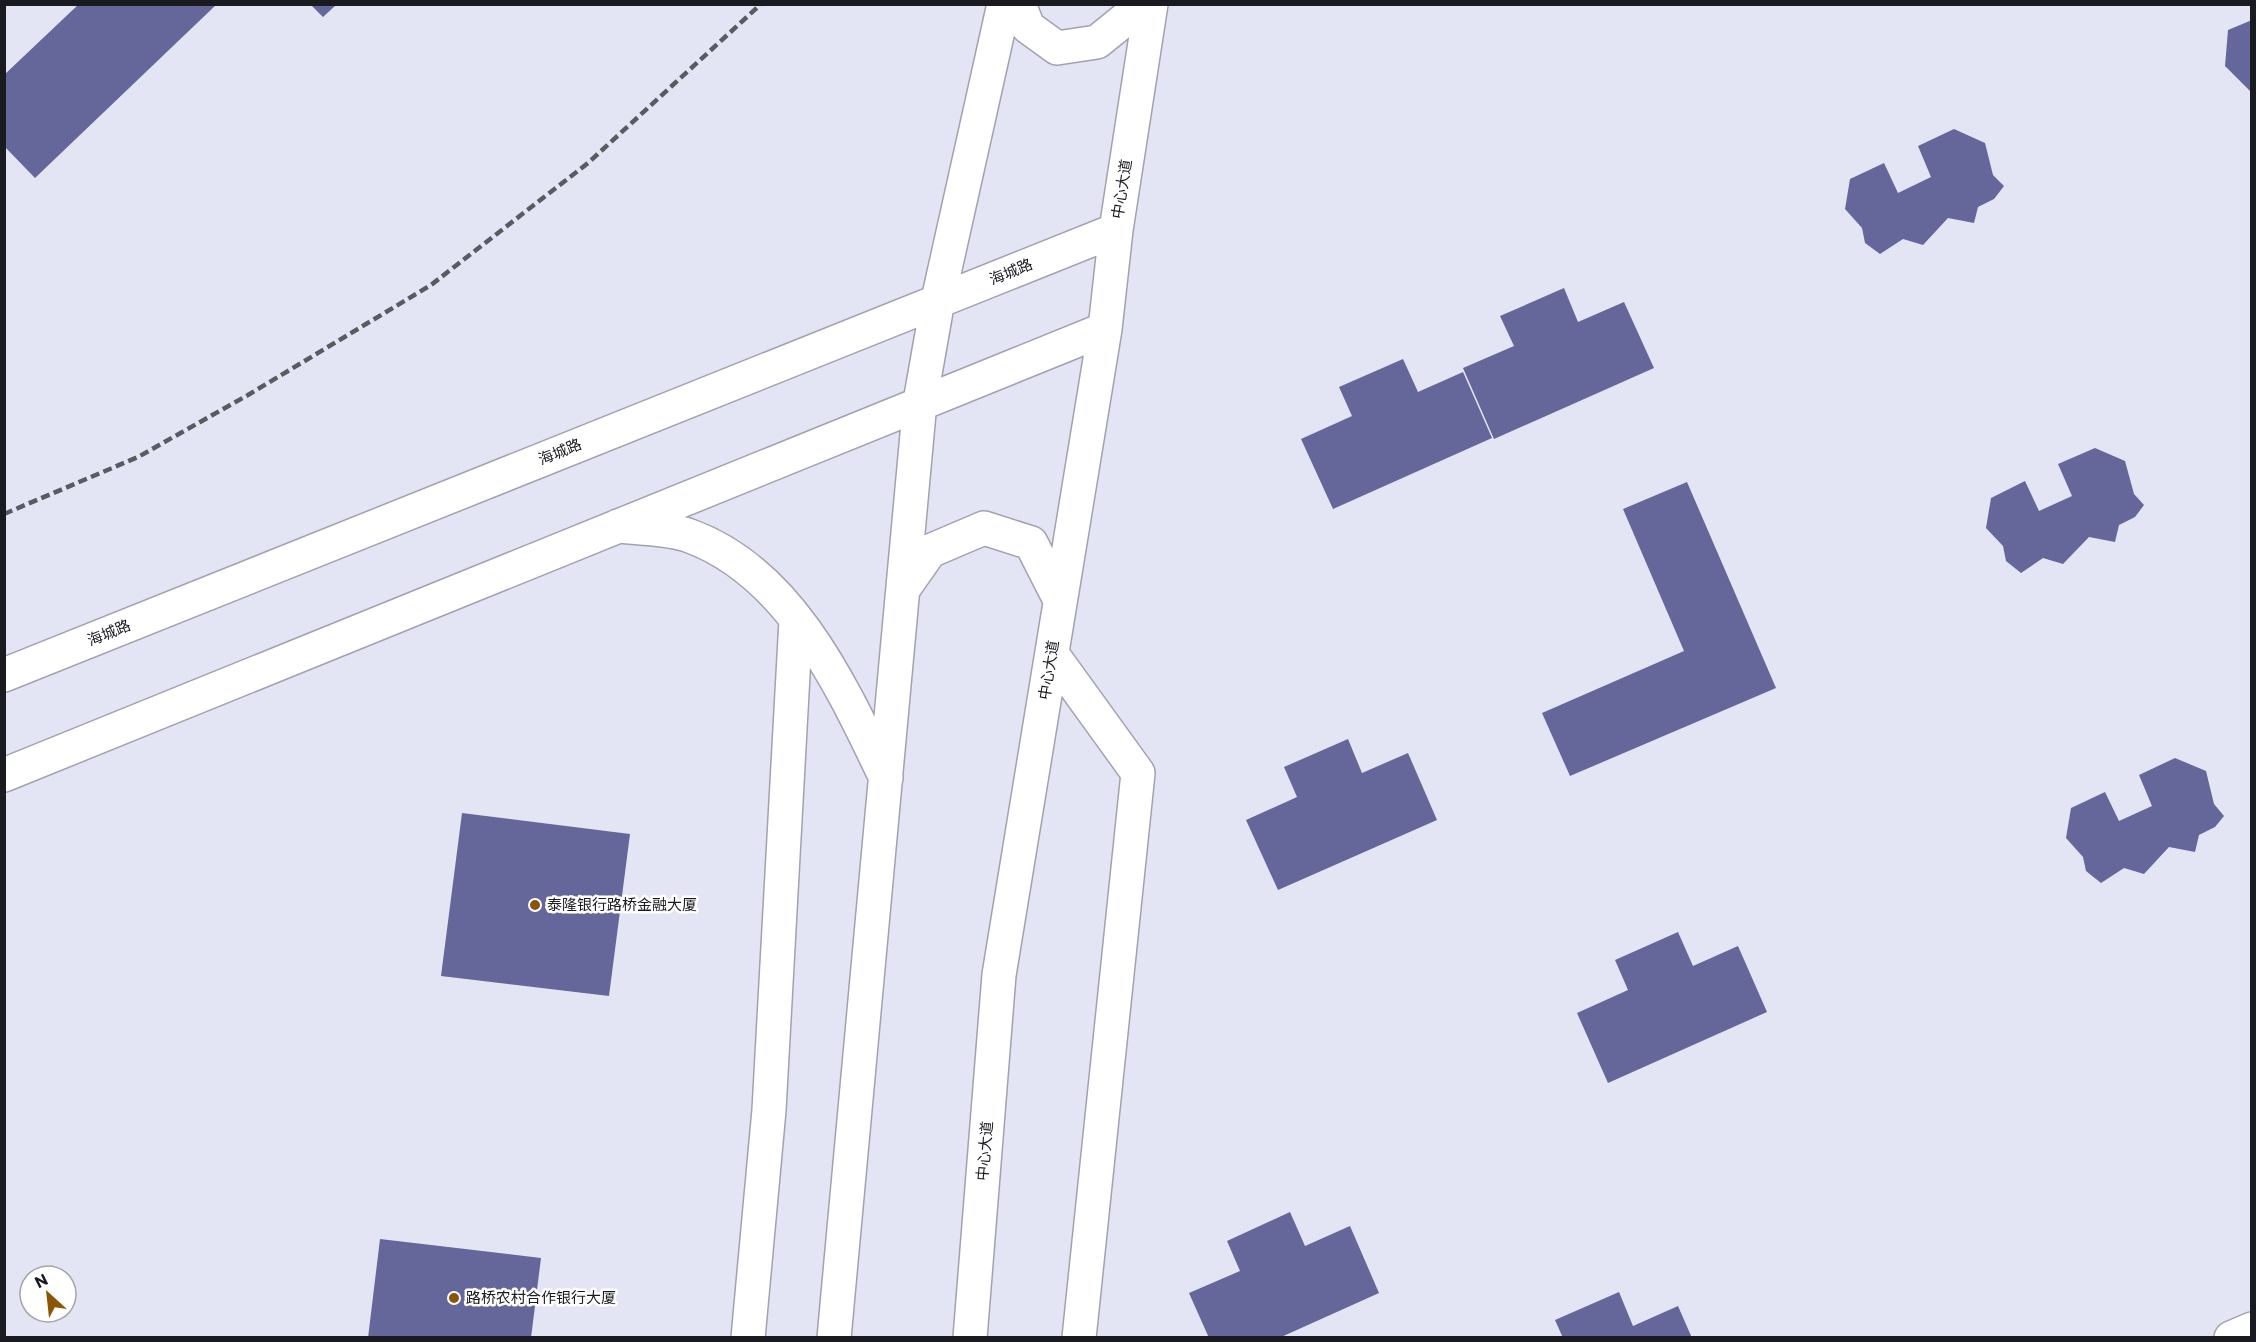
<svg xmlns="http://www.w3.org/2000/svg" width="2256" height="1342" font-family="Commissioner,'Noto Sans SC',sans-serif">
<rect width="100%" height="100%" fill="#e4e5f4"/>
<path fill="#65669a" d="M 79,4 L 217,4 L 35,178 L 4,146 L 4,75 Z
M 311,5 L 336,5 L 323,17 Z
M 2252,20 L 2252,93 L 2225,66 L 2228,30 Z
M 1954,129 L 1985,143 L 1993,175 L 2004,186 L 1994,199 L 1978,207 L 1974,223 L 1948,218 L 1923,245 L 1903,239 L 1880,254 L 1865,243 L 1862,228 L 1845,209 L 1850,179 L 1884,163 L 1898,193 L 1931,177 L 1918,146 Z
M 1564,288 L 1578,322 L 1624,302 L 1654,368 L 1494,439 L 1463,368 L 1514,346 L 1500,316 Z
M 1403,359 L 1418,392 L 1463,372 L 1492,438 L 1333,509 L 1301,439 L 1352,416 L 1339,387 Z
M 2095,448 L 2125,461 L 2134,494 L 2144,505 L 2135,517 L 2119,525 L 2115,542 L 2089,537 L 2063,564 L 2043,558 L 2021,573 L 2006,561 L 2003,546 L 1986,528 L 1991,498 L 2025,481 L 2039,511 L 2072,496 L 2058,464 Z
M 1687,482 L 1776,688 L 1570,776 L 1542,713 L 1684,651 L 1623,509 Z
M 1348,739 L 1362,773 L 1408,753 L 1437,820 L 1278,890 L 1246,820 L 1297,797 L 1284,767 Z
M 2175,758 L 2206,771 L 2214,804 L 2224,816 L 2215,827 L 2199,835 L 2195,852 L 2169,847 L 2144,874 L 2124,868 L 2101,883 L 2086,871 L 2083,857 L 2066,838 L 2071,808 L 2105,792 L 2119,821 L 2152,806 L 2139,775 Z
M 462,813 L 630,834 L 609,996 L 441,976 Z
M 1678,932 L 1693,966 L 1738,946 L 1767,1012 L 1608,1083 L 1577,1013 L 1628,990 L 1615,960 Z
M 1290,1212 L 1305,1246 L 1350,1226 L 1379,1293 L 1279,1338 L 1209,1338 L 1189,1293 L 1240,1271 L 1227,1241 Z
M 380,1239 L 541,1258 L 531,1338 L 368,1338 Z
M 1619,1292 L 1633,1326 L 1678,1306 L 1692,1338 L 1563,1338 L 1555,1320 Z"/>
<g fill="none" stroke-linecap="round" stroke-linejoin="round">
<defs>
<path id="minor" d="M 2231,1338 L 2252,1329"/>
<path id="major" d="M 1019,4 L 1028,27 L 1057,48 L 1097,42 L 1144,4
M 618,526 C 640,529 669,528 690,536 C 791,573 842,687 886,778
M 904,588 L 930,551 L 984,528 L 1031,543 L 1060,600
M 1052,654 L 1138,773 L 1079,1338
M 4,675 L 1116,230
M 4,775 L 1105,329
M 748,1338 L 769,1110 L 796,620
M 834,1338 L 920,402 L 938,300 L 1004,4
M 970,1338 L 999,975 L 1105,329 L 1116,230 L 1151,4"/>
</defs>
<use href="#minor" stroke="#a1a2b0" stroke-width="36"/>
<use href="#major" stroke="#a1a2b0" stroke-width="36"/>
<use href="#minor" stroke="#fff" stroke-width="33"/>
<use href="#major" stroke="#fff" stroke-width="33"/>
<path stroke="#595a62" stroke-width="4.5" stroke-dasharray="9 4.5" stroke-linecap="butt" d="M 4,514 L 138,457 L 248,395 L 431,285 L 588,163 L 761,4"/>
</g>
<g fill="#8a5603" stroke="#fff" stroke-width="2">
<circle cx="535" cy="905" r="6"/>
<circle cx="454" cy="1298" r="6"/>
</g>
<g text-anchor="middle" stroke-width="5" stroke-linejoin="round" paint-order="stroke">
<g font-size="15" fill="#1a1b20" stroke="#fff">
<text transform="translate(1122 189) rotate(-81)" y="5">中心大道</text>
<text transform="translate(1011 272) rotate(-22)" y="5">海城路</text>
<text transform="translate(560 452) rotate(-22)" y="5">海城路</text>
<text transform="translate(109 633) rotate(-22)" y="5">海城路</text>
<text transform="translate(1049 670) rotate(-81)" y="5">中心大道</text>
<text transform="translate(985 1151) rotate(-85)" y="5">中心大道</text>
</g>
<g font-size="15" fill="#1a1b20" stroke="#fff" text-anchor="start">
<text x="547" y="910">泰隆银行路桥金融大厦</text>
<text x="466" y="1303">路桥农村合作银行大厦</text>
</g>
</g>
<rect width="2256" height="1342" fill="none" stroke="#1a1b20" stroke-width="12"/>
<g transform="translate(48 1294) rotate(333)"><circle r="28" fill="#ffffff" stroke="#a3a4a6" stroke-width="1.5"/>
<path d="M0-4.5L10 22L0 15L-10 22Z" fill="#8a5603"/>
<text y="-9" font-size="16" font-weight="bold" text-anchor="middle" fill="#1a1b20">N</text>
</g>
</svg>
